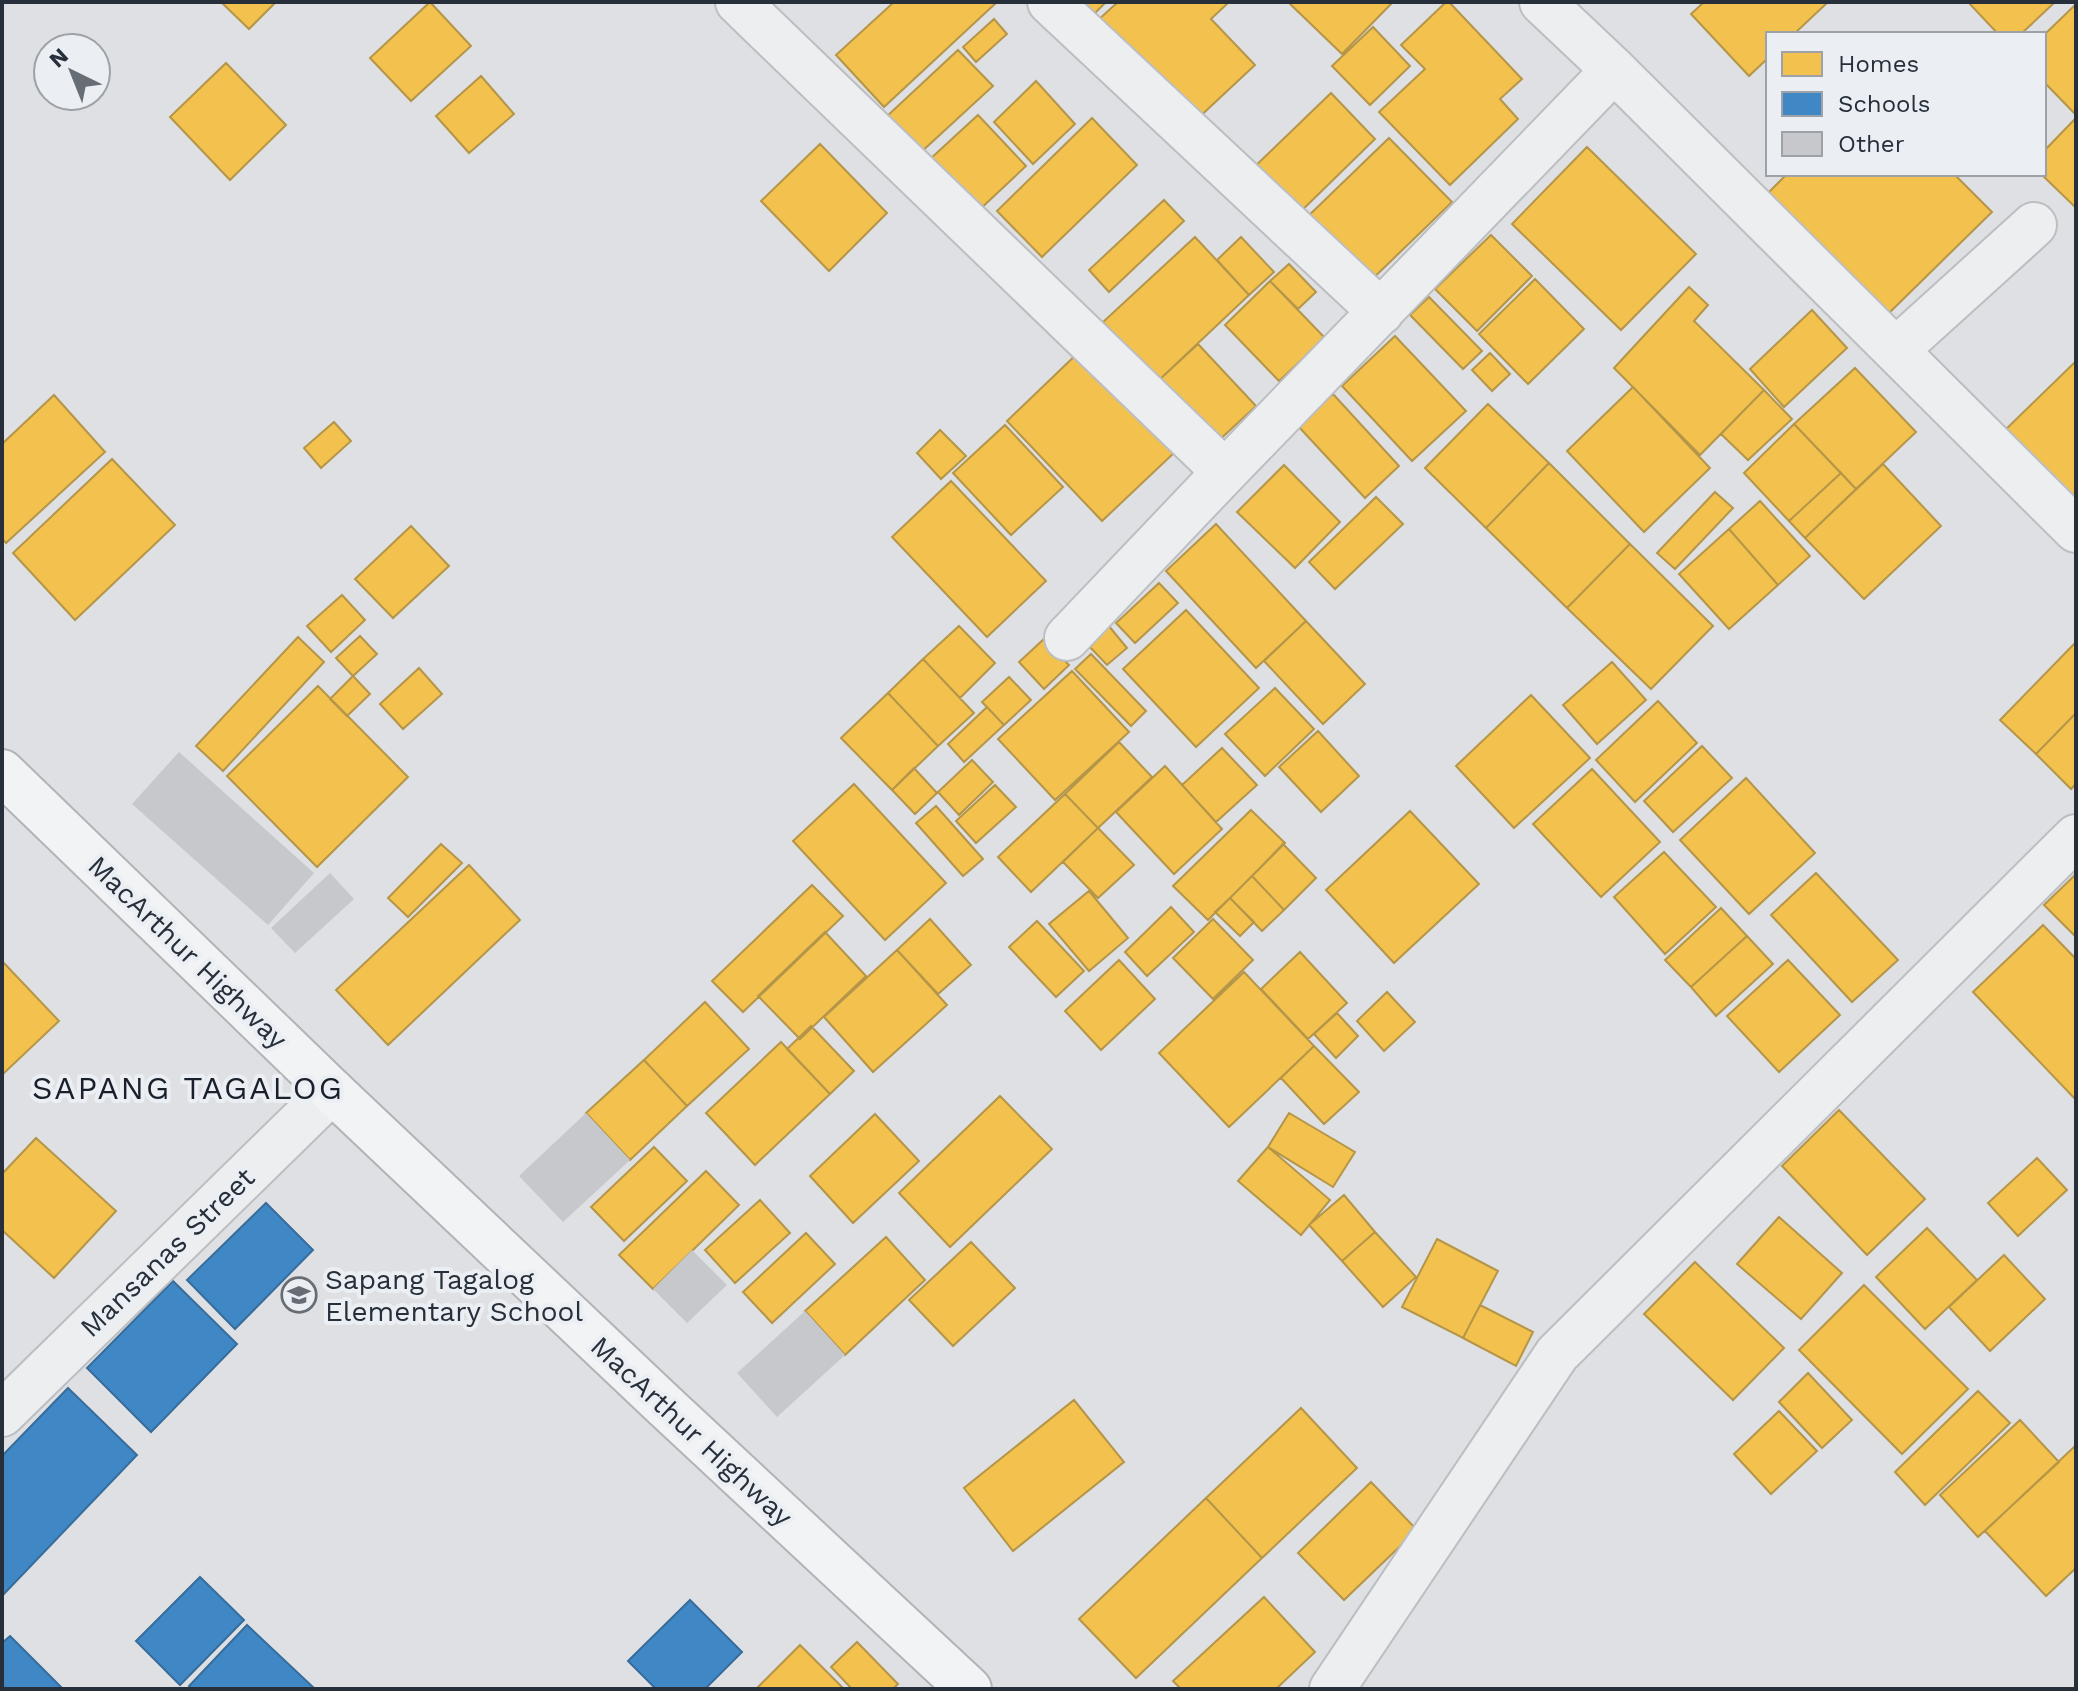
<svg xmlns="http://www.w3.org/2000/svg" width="2078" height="1691" font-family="'Work Sans',sans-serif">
<rect width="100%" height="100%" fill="#dee0e3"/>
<path fill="#f2c14e" stroke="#b59548" stroke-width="2" d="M 221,2 L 276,2 L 249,29 Z
M 430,2 L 471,46 L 411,101 L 370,58 Z
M 894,2 L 997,2 L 884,107 L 836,55 Z
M 1067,2 L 1106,2 L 1087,21 Z
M 1118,2 L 1229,2 L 1211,19 L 1255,65 L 1194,122 L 1098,20 Z
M 1288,2 L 1393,2 L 1342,54 Z
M 1446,2 L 1449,2 L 1522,79 L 1500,99 L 1518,119 L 1450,185 L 1379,112 L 1425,69 L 1401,45 Z
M 1704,2 L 1828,2 L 1794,34 L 1768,34 L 1768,58 L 1749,76 L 1691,14 Z
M 1968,2 L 2055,2 L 2021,34 L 1998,34 Z
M 2076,4 L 2076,115 L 2044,82 L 2044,35 Z
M 994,19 L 1007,34 L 976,62 L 963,47 Z
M 1373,27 L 1410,66 L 1370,105 L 1332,66 Z
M 958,50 L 993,86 L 919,154 L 885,118 Z
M 226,63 L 286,125 L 230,180 L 170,117 Z
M 481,76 L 514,114 L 469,153 L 436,116 Z
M 1036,81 L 1075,124 L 1033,164 L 994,122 Z
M 1331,93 L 1375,139 L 1294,218 L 1249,172 Z
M 978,115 L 1026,166 L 977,212 L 929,160 Z
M 1092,118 L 1137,165 L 1042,257 L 997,211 Z
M 2074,120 L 2076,122 L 2076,208 L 2041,174 L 2044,174 L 2044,151 Z
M 1389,138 L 1452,202 L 1364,287 L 1302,222 Z
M 820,144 L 887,213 L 829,271 L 761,201 Z
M 1587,147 L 1696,254 L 1621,330 L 1512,224 Z
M 1787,174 L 1954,174 L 1992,212 L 1887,315 L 1767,194 Z
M 1164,200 L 1184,221 L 1109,292 L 1089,270 Z
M 1491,235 L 1532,276 L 1477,331 L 1435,289 Z
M 1195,237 L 1249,295 L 1158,381 L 1103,322 Z
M 1241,237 L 1274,272 L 1249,295 L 1217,260 Z
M 1289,264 L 1316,292 L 1298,309 L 1270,281 Z
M 1535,279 L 1584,329 L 1528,384 L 1479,334 Z
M 1270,281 L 1325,338 L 1279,381 L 1225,325 Z
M 1689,287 L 1708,305 L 1694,321 L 1764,390 L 1700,455 L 1614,368 Z
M 1429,297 L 1482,351 L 1463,369 L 1410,315 Z
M 1812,310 L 1847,348 L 1784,407 L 1750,369 Z
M 1395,336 L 1466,411 L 1412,461 L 1342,386 Z
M 1198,344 L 1256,406 L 1216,443 L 1158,381 Z
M 1081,350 L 1176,451 L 1102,521 L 1007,421 Z
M 1490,353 L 1510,374 L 1492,391 L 1472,370 Z
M 2076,361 L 2076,493 L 2067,501 L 2002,433 Z
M 1855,368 L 1916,432 L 1856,489 L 1794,424 Z
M 1633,387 L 1710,468 L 1644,532 L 1567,451 Z
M 1764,390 L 1792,419 L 1748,460 L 1721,434 Z
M 1333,394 L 1399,466 L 1365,498 L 1298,426 Z
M 54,395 L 105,452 L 6,543 L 2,538 L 2,444 Z
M 1488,404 L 1549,463 L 1486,528 L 1425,468 Z
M 334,422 L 351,441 L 321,468 L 304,448 Z
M 1794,424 L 1841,473 L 1789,521 L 1744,473 Z
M 1005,425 L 1063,487 L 1011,535 L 953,473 Z
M 940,430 L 966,456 L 941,479 L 917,453 Z
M 112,459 L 175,525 L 75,620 L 13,553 Z
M 1549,463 L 1630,544 L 1567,608 L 1486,528 Z
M 1883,464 L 1941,526 L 1864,599 L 1805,538 Z
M 1284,465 L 1340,522 L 1295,568 L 1237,512 Z
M 1841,473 L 1856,489 L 1805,538 L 1789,521 Z
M 951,481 L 1046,581 L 987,637 L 892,537 Z
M 1715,492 L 1733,508 L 1675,569 L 1657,553 Z
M 1376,497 L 1403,524 L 1335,589 L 1309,562 Z
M 1760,501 L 1810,556 L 1778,585 L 1729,529 Z
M 1216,524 L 1306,621 L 1256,668 L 1166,571 Z
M 411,526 L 449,566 L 393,618 L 355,579 Z
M 1729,529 L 1778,585 L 1729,629 L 1679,574 Z
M 1630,544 L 1713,626 L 1651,689 L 1567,608 Z
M 1159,583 L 1178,603 L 1135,643 L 1116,623 Z
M 342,595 L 365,620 L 331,652 L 307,626 Z
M 1186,610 L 1259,688 L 1196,747 L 1123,669 Z
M 1306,621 L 1365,684 L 1323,724 L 1264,661 Z
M 1108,625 L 1127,648 L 1107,665 L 1087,644 Z
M 959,626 L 995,663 L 960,698 L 923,659 Z
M 360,636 L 377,654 L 353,676 L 336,658 Z
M 298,637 L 324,662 L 223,771 L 196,746 Z
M 1044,639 L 1069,665 L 1044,689 L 1019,662 Z
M 2076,642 L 2076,713 L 2036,754 L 2000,720 Z
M 1091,654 L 1146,711 L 1131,726 L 1075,669 Z
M 923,659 L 974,713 L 938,746 L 888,693 Z
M 1612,662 L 1646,700 L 1597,744 L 1563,705 Z
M 419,668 L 442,694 L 403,729 L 380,704 Z
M 1072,671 L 1129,732 L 1055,800 L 998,739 Z
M 353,676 L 370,694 L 347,716 L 330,699 Z
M 1009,677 L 1031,700 L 1004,725 L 982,702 Z
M 318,686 L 408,777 L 317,867 L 227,776 Z
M 1275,688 L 1314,729 L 1265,776 L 1225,734 Z
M 888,693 L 938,746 L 892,790 L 841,738 Z
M 1531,695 L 1590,758 L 1514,828 L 1456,766 Z
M 1658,701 L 1697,743 L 1635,802 L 1596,760 Z
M 987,707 L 1004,725 L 964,762 L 948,744 Z
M 2076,713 L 2076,784 L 2071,789 L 2036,754 Z
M 1318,731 L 1359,776 L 1321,812 L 1279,767 Z
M 1119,742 L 1152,777 L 1098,828 L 1065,794 Z
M 1702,746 L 1732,778 L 1673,832 L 1644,801 Z
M 1222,748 L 1257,785 L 1216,822 L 1182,785 Z
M 972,760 L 993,782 L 959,815 L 938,792 Z
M 1165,766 L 1222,829 L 1174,874 L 1116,812 Z
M 914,768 L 937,793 L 915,814 L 892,790 Z
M 1592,769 L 1660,842 L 1601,897 L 1533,824 Z
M 1746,778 L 1815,853 L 1749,914 L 1680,840 Z
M 854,784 L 946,883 L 885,940 L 793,841 Z
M 995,785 L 1016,807 L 976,843 L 956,821 Z
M 1065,794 L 1098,828 L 1031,892 L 998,857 Z
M 936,806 L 983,859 L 963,876 L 916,823 Z
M 1251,810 L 1285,843 L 1208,920 L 1173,886 Z
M 1410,811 L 1479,884 L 1394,963 L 1326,890 Z
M 1098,828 L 1134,865 L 1098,898 L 1063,862 Z
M 441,844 L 462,863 L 408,917 L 388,898 Z
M 1283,844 L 1316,878 L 1284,910 L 1252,876 Z
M 1664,852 L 1716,907 L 1665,954 L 1614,897 Z
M 469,865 L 520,920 L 388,1045 L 336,990 Z
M 1816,873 L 1898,960 L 1852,1002 L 1771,915 Z
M 2076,874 L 2076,937 L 2044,905 Z
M 1252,876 L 1284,910 L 1262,931 L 1230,898 Z
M 812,885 L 843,916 L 743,1012 L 712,981 Z
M 1089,891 L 1128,938 L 1089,971 L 1049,924 Z
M 1230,898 L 1254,922 L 1240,936 L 1215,912 Z
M 1171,907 L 1194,932 L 1147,976 L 1125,952 Z
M 1721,908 L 1747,936 L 1691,987 L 1665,960 Z
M 930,919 L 971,965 L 938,994 L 897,950 Z
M 1213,919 L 1253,960 L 1213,999 L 1173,958 Z
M 1037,921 L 1084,971 L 1056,997 L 1009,947 Z
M 2043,925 L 2076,959 L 2076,1100 L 1973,992 Z
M 825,932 L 866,976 L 800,1039 L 758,996 Z
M 1747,936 L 1773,964 L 1716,1016 L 1691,987 Z
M 897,950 L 947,1005 L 873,1072 L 824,1017 Z
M 1300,952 L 1347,1003 L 1308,1039 L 1261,989 Z
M 1119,960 L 1155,999 L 1101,1050 L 1065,1011 Z
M 1788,960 L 1840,1015 L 1779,1072 L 1727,1016 Z
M 2,961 L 59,1021 L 2,1075 Z
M 1244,972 L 1314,1046 L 1229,1127 L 1159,1053 Z
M 1387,992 L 1415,1022 L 1384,1051 L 1357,1021 Z
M 705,1002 L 749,1049 L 687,1106 L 644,1060 Z
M 1337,1013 L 1358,1036 L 1336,1058 L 1314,1034 Z
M 811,1026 L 854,1071 L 830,1094 L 787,1049 Z
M 781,1042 L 830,1094 L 755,1165 L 706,1113 Z
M 1314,1046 L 1359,1092 L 1324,1124 L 1281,1078 Z
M 644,1060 L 687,1106 L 630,1160 L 586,1113 Z
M 1000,1096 L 1052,1149 L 950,1247 L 899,1193 Z
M 1839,1110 L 1925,1199 L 1867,1255 L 1782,1166 Z
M 1289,1113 L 1355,1152 L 1333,1187 L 1268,1147 Z
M 875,1114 L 919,1161 L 853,1223 L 810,1176 Z
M 36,1138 L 116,1211 L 54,1278 L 2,1230 L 2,1174 Z
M 654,1147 L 687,1181 L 624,1241 L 591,1207 Z
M 1268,1147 L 1330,1200 L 1301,1235 L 1238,1181 Z
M 2037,1158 L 2067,1190 L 2018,1236 L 1988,1203 Z
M 706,1171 L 739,1205 L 653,1289 L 619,1255 Z
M 1344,1195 L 1375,1232 L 1342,1261 L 1309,1225 Z
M 760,1200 L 790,1233 L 735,1283 L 705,1250 Z
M 1779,1217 L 1842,1273 L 1801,1319 L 1737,1264 Z
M 1927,1228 L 1977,1280 L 1925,1329 L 1876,1277 Z
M 1375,1232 L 1416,1277 L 1383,1307 L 1342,1261 Z
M 806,1233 L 835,1264 L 772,1323 L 743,1292 Z
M 886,1237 L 925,1280 L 845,1355 L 805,1311 Z
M 1437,1239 L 1498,1271 L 1463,1338 L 1402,1307 Z
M 971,1242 L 1015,1288 L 953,1346 L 909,1300 Z
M 2004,1255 L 2045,1299 L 1990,1351 L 1949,1307 Z
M 1695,1262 L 1784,1348 L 1733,1400 L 1644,1314 Z
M 1864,1285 L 1968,1389 L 1902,1454 L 1799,1350 Z
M 1480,1305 L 1533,1332 L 1516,1366 L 1463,1338 Z
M 1808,1373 L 1852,1420 L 1822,1448 L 1779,1402 Z
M 1978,1391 L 2010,1423 L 1925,1505 L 1895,1472 Z
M 1074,1400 L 1124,1462 L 1013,1551 L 964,1488 Z
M 1301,1408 L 1357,1468 L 1262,1558 L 1206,1498 Z
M 1779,1411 L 1817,1451 L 1771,1494 L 1734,1454 Z
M 2020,1420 L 2059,1462 L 1978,1537 L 1940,1495 Z
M 2075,1446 L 2076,1568 L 2046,1596 L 1985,1531 Z
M 1371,1482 L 1417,1530 L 1344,1600 L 1298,1553 Z
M 1206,1498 L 1262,1558 L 1136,1678 L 1079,1619 Z
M 1264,1597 L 1315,1652 L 1276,1689 L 1181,1689 L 1173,1681 Z
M 857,1642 L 898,1684 L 893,1689 L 852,1689 L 831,1667 Z
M 800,1645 L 844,1689 L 756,1689 Z"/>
<path fill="#3f88c5" stroke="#386d9b" stroke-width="2" d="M 266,1203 L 313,1250 L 235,1329 L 187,1280 Z
M 173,1281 L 237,1344 L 151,1432 L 87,1368 Z
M 68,1388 L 137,1455 L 2,1596 L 2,1456 Z
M 200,1577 L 244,1620 L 180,1685 L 136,1641 Z
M 690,1600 L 742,1652 L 705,1689 L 656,1689 L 628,1661 Z
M 247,1625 L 315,1689 L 192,1689 L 189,1686 Z
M 10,1636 L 63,1689 L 2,1689 L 2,1643 Z"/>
<path fill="#c6c8cb" d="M 179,752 L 314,873 L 268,925 L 132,804 Z
M 330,873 L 354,899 L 295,953 L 271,928 Z
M 586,1113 L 630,1160 L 563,1222 L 519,1176 Z
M 692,1250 L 727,1285 L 687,1323 L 653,1289 Z
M 805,1311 L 845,1355 L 777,1417 L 737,1373 Z"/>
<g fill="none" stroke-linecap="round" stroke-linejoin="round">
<defs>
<path id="minor" d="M 738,2 L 1225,472
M 1050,2 L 1381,312
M 1542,2 L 1614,70 L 2076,530
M 1896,350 L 2034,225
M 1067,638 L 1225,472 L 1614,70
M 2,1414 L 332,1091
M 1332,1689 L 1557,1354 L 2076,837"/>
<path id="highway" d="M 2,772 L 332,1091 L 665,1406 L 969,1689"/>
</defs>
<use href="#minor" stroke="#bcbec1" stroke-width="48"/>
<use href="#highway" stroke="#b1b3b7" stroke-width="48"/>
<use href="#minor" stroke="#edeef0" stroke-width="44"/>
<use href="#highway" stroke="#f2f3f4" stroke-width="44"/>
</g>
<defs>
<symbol id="school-ring" viewBox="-11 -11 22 22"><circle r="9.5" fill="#ebeff3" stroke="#676d75" stroke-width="1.5"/><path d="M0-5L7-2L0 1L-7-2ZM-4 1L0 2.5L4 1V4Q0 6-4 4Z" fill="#676d75"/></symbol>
</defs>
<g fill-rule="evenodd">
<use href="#school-ring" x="279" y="1275" width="40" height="40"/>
</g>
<g text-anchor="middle" stroke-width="8" stroke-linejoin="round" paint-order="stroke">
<g font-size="28" fill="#272f3a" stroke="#ebeff3">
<text transform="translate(188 952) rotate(44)" y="10">MacArthur Highway</text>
<text transform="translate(167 1252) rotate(-44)" y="10">Mansanas Street</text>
<text transform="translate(692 1431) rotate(43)" y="10">MacArthur Highway</text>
</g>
<g font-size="28" fill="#272f3a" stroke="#ebeff3" text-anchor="start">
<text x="325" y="1289">Sapang Tagalog<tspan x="325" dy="32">Elementary School</tspan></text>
</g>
<g font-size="32" letter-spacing="2" fill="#19202b" stroke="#ebeff3">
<text x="188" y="1099">SAPANG TAGALOG</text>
</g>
</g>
<rect width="2078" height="1691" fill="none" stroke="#272f3a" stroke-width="8"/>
<rect x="1766" y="32" width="280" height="144" fill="#ebeff3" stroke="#9da2a9" stroke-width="2"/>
<rect x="1782" y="52" width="40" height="24" fill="#f2c14e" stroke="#9da2a9" stroke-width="2"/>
<text x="1838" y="72" font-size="24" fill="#272f3a">Homes</text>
<rect x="1782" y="92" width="40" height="24" fill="#3f88c5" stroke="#9da2a9" stroke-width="2"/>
<text x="1838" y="112" font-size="24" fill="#272f3a">Schools</text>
<rect x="1782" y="132" width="40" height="24" fill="#c6c8cb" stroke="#9da2a9" stroke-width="2"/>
<text x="1838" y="152" font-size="24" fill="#272f3a">Other</text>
<g transform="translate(72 72) rotate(317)"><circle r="38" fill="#ebeff3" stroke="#9da2a9" stroke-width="2"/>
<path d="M0-6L14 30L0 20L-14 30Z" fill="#676d75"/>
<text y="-12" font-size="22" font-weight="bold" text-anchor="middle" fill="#272f3a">N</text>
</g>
</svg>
